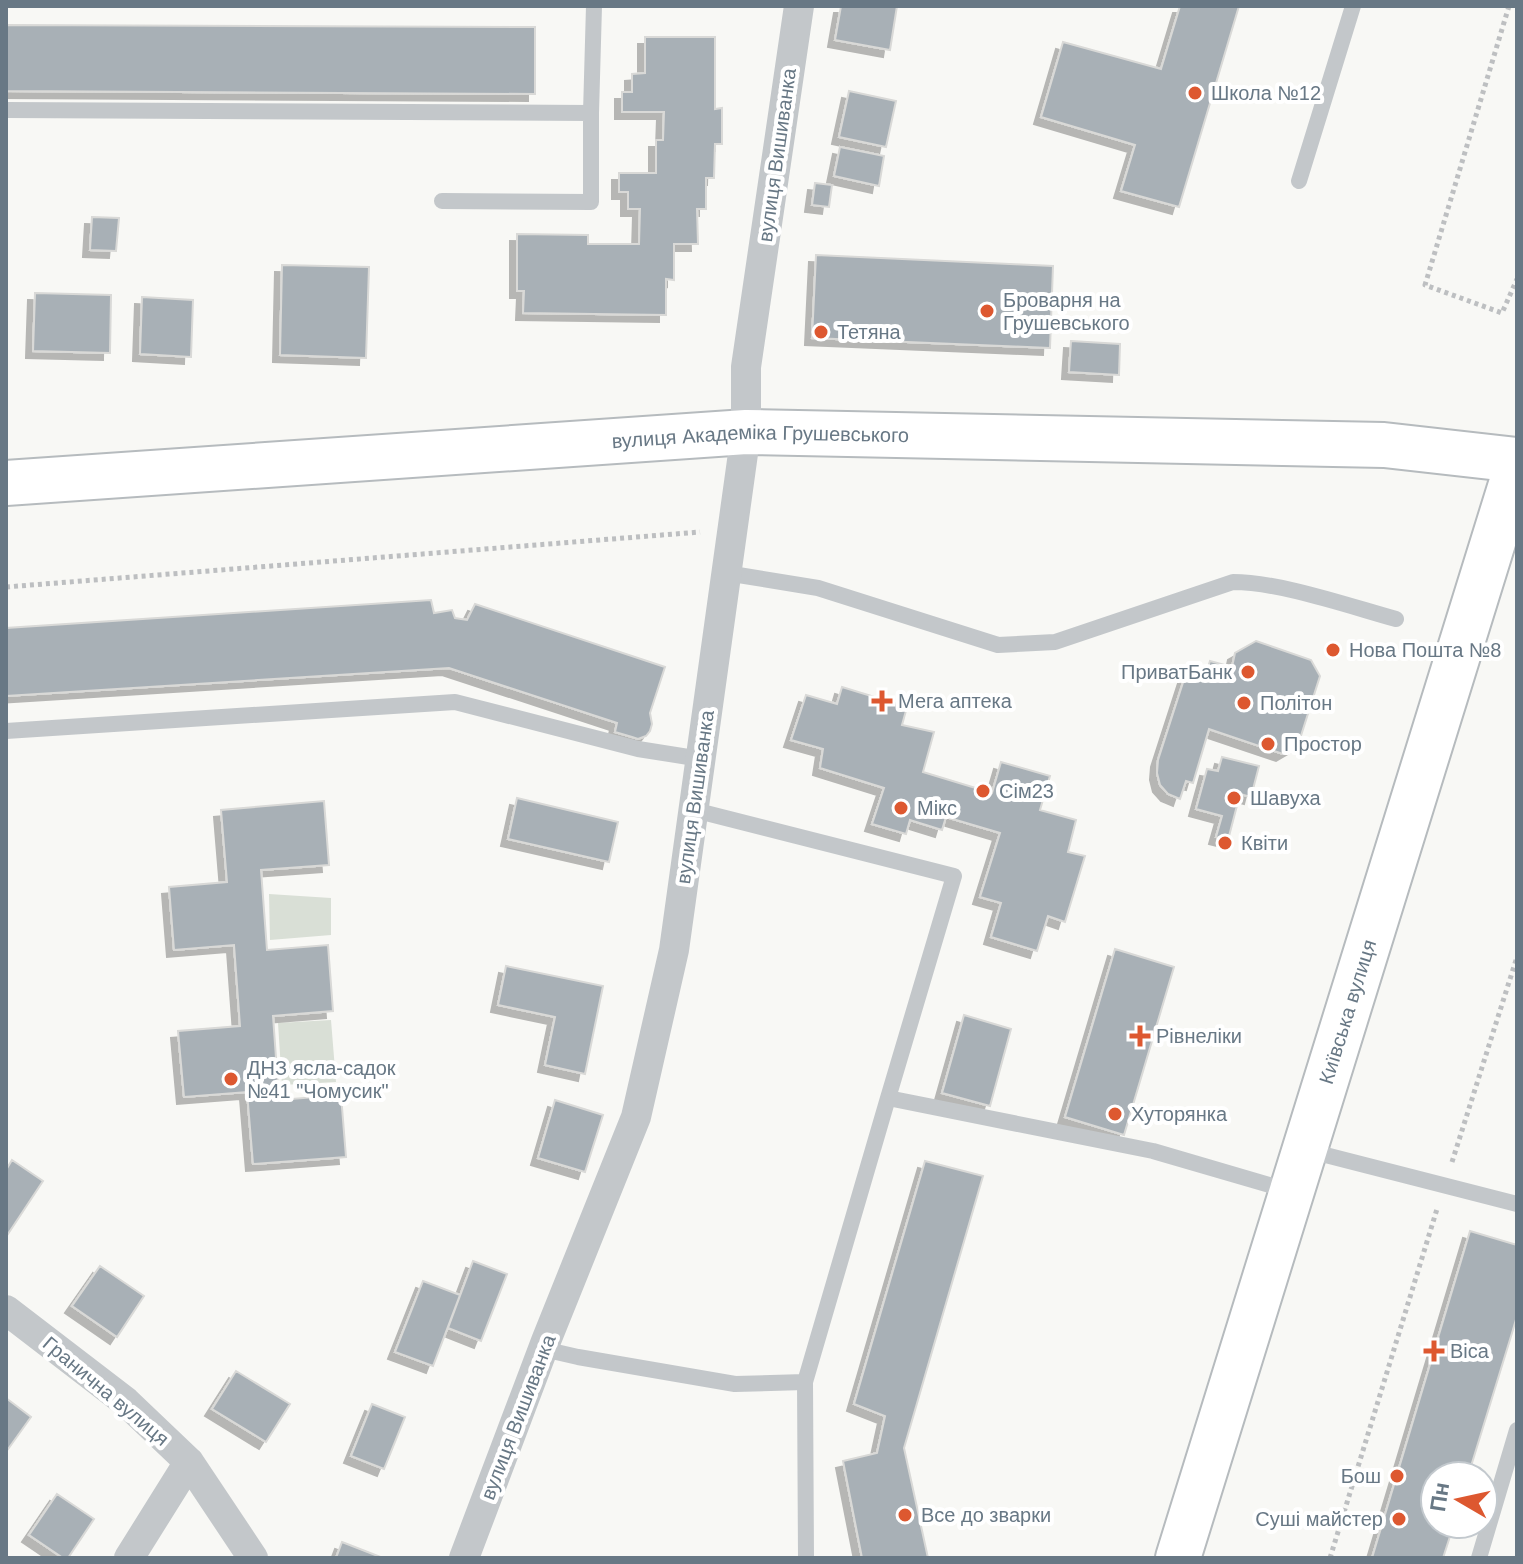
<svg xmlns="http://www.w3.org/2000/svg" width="1523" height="1564" font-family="Helvetica,sans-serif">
<defs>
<filter id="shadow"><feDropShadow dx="-7" dy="7" stdDeviation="0" flood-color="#0004"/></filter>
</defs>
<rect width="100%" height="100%" fill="#f8f8f5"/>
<path fill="#d9dfd6" d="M 269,894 L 331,898 L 331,935 L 270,940 Z
M 331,1020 L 336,1082 L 282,1085 L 278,1023 Z"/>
<path fill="#a8b0b6" stroke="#d9d9d7" stroke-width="2" filter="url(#shadow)" d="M 841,6 L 897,6 L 890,50 L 835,40 Z
M 1180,6 L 1239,6 L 1179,207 L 1121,191 L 1135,145 L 1041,117 L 1063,42 L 1161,69 Z
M 6,25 L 535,27 L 535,94 L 6,91 Z
M 645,37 L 715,37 L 715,109 L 722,108 L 722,144 L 715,144 L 714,178 L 706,178 L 706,209 L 697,209 L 698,244 L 674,244 L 674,280 L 666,279 L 666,315 L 523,313 L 524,291 L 517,291 L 517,234 L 588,235 L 588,244 L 639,244 L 640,209 L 628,209 L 628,192 L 619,192 L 619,173 L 656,173 L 656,140 L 663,140 L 664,112 L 622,112 L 622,92 L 632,92 L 632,74 L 645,73 Z
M 849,91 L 896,101 L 886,147 L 839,137 Z
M 840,147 L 884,156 L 879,186 L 834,176 Z
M 815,183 L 832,185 L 829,207 L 812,205 Z
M 92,217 L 119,218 L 116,251 L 90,250 Z
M 816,255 L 1053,266 L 1050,348 L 812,338 Z
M 282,265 L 369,267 L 366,358 L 280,355 Z
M 35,293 L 111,295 L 110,353 L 33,351 Z
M 142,297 L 193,300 L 191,357 L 140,354 Z
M 1071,341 L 1120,344 L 1119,375 L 1069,372 Z
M 431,600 L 434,613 L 452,610 L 455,618 L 467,620 L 475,604 L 665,667 L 650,713 L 652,724 L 650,731 L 646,736 L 638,739 L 632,737 L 615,732 L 617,723 L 449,668 L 6,696 L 6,628 Z
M 1256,641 L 1311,660 L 1320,676 L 1298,745 L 1283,754 L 1209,729 L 1193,783 L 1186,781 L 1180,799 L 1168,794 L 1160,785 L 1157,773 L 1158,760 L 1189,664 L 1207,670 L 1210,661 L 1232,667 L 1235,653 Z
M 842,687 L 907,707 L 902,725 L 934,732 L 923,772 L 992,793 L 1001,762 L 1050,776 L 1040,810 L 1076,820 L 1068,852 L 1085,856 L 1065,922 L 1048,916 L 1037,951 L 991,937 L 1001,903 L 980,897 L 1000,833 L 946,817 L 942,830 L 910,820 L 906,834 L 872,824 L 884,788 L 820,768 L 823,749 L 791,740 L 806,695 L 837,704 Z
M 1222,757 L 1259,766 L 1251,797 L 1240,794 L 1228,840 L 1216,837 L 1222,816 L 1196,809 L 1207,769 L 1218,771 Z
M 517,798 L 618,822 L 609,862 L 508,839 Z
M 324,801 L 329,865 L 261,870 L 267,950 L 328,945 L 333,1011 L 273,1016 L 279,1100 L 341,1095 L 346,1157 L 253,1164 L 247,1092 L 184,1097 L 178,1031 L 240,1026 L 234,945 L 174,950 L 169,887 L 227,882 L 221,810 Z
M 1115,949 L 1174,967 L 1124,1135 L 1065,1117 Z
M 506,966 L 603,986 L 585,1074 L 545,1065 L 555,1017 L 498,1005 Z
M 964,1015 L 1011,1029 L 990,1106 L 942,1093 Z
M 555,1100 L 603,1115 L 585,1172 L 538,1158 Z
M 12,1160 L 43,1181 L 6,1237 L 6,1170 Z
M 925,1161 L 983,1176 L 904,1448 L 928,1558 L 862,1558 L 843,1461 L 877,1453 L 885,1416 L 854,1404 Z
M 1470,1231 L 1517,1245 L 1517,1316 L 1512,1333 L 1468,1476 L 1435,1476 L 1435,1524 L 1454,1524 L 1443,1558 L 1372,1558 Z
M 473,1261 L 507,1274 L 481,1341 L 448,1328 Z
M 100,1266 L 144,1296 L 117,1337 L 72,1306 Z
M 423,1281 L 460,1295 L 433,1366 L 395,1352 Z
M 236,1371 L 290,1404 L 266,1442 L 212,1409 Z
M 6,1398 L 31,1417 L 6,1452 Z
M 372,1404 L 405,1417 L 384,1469 L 351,1456 Z
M 57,1494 L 94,1519 L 68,1558 L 63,1558 L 29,1535 Z
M 342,1542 L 383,1558 L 336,1558 Z"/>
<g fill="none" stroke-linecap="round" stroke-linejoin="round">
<defs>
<g id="primary">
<path id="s1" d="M 6,483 L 746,432 L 1384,445 L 1517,460"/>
<path id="s2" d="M 1178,1558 L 1517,465"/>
</g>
</defs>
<use href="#primary" stroke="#b6bbbe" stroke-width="48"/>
<path stroke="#bdbfc1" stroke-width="5" stroke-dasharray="4 4" stroke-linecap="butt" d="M 1509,6 L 1425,285 L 1502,313 L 1517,279
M 6,587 L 700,532
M 1452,1162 L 1517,957
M 1330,1558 L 1437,1209"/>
<path stroke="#c3c7ca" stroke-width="16" d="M 6,110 L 591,113 L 594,6
M 1299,181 L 1353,6
M 442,201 L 591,202 L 591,113
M 726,573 L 818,588 L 998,645 L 1055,642 L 1233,582 C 1280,582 1349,606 1396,619
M 6,731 L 455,702 L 638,749 L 701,759
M 694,810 L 954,876 L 888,1098
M 1306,1150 L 1517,1204
M 543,1349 L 578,1357 L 735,1384 L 805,1382
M 806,1558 L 805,1382 L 888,1098 L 1153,1151 L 1290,1191
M 1479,1558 L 1517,1430"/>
<path stroke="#c3c7ca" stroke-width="30" d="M 6,1310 L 126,1402 L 189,1462 L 253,1558
M 129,1558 L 189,1462
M 464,1558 L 546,1341 L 636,1117 L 674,950 L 746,432 L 746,367 L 799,6"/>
<use href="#primary" stroke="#fff" stroke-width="44"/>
</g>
<g fill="#dd5830" stroke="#fff" stroke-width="3">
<circle cx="1195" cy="93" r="8"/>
<circle cx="987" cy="311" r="8"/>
<circle cx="821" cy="332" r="8"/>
<circle cx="1333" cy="650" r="8"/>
<circle cx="1248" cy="672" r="8"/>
<path d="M878 689h8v8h8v8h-8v8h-8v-8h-8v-8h8z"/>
<circle cx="1244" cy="703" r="8"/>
<circle cx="1268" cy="744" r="8"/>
<circle cx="983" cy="791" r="8"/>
<circle cx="1234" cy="798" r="8"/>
<circle cx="901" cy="808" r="8"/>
<circle cx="1225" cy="843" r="8"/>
<path d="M1136 1024h8v8h8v8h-8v8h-8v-8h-8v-8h8z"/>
<circle cx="231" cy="1079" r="8"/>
<circle cx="1115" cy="1114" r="8"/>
<path d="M1430 1339h8v8h8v8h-8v8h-8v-8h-8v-8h8z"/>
<circle cx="1397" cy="1476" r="8"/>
<circle cx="905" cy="1515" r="8"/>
<circle cx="1399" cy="1519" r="8"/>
</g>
<g text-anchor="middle" stroke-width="8" stroke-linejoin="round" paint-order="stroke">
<g font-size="20" fill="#687885" stroke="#fff" text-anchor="start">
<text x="1211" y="100">Школа №12</text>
<text x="1003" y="307">Броварня на<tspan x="1003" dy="23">Грушевського</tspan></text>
<text x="837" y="339">Тетяна</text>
<text x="1349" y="657">Нова Пошта №8</text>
<text x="1232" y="679" text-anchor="end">ПриватБанк</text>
<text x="898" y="708">Мега аптека</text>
<text x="1260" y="710">Політон</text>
<text x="1284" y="751">Простор</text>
<text x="999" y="798">Сім23</text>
<text x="1250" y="805">Шавуха</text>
<text x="917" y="815">Мікс</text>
<text x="1241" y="850">Квіти</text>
<text x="1156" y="1043">Рівнеліки</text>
<text x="247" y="1075">ДНЗ ясла-садок<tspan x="247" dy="23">№41 "Чомусик"</tspan></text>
<text x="1131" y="1121">Хуторянка</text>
<text x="1450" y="1358">Віса</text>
<text x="1381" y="1483" text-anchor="end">Бош</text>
<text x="921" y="1522">Все до зварки</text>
<text x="1383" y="1526" text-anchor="end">Суші майстер</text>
</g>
<g font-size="20" fill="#687885" stroke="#fff">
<text transform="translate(777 155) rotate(-82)" y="7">вулиця Вишиванка</text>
<text dy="7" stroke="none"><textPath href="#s1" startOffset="756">вулиця Академіка Грушевського</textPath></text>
<text transform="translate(695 797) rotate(-82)" y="7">вулиця Вишиванка</text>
<text dy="7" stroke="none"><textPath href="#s2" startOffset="572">Київська вулиця</textPath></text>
<text transform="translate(106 1391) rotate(40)" y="7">Гранична вулиця</text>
<text transform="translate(518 1417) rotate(-69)" y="7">вулиця Вишиванка</text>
</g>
</g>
<rect width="1523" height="1564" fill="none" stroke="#687885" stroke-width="16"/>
<g transform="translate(1459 1500) rotate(279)"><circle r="38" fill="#ffffff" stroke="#c3c9ce" stroke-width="2"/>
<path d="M0-6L14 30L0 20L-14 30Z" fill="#dd5830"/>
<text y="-12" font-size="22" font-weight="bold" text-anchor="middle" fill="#687885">Пн</text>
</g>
</svg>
